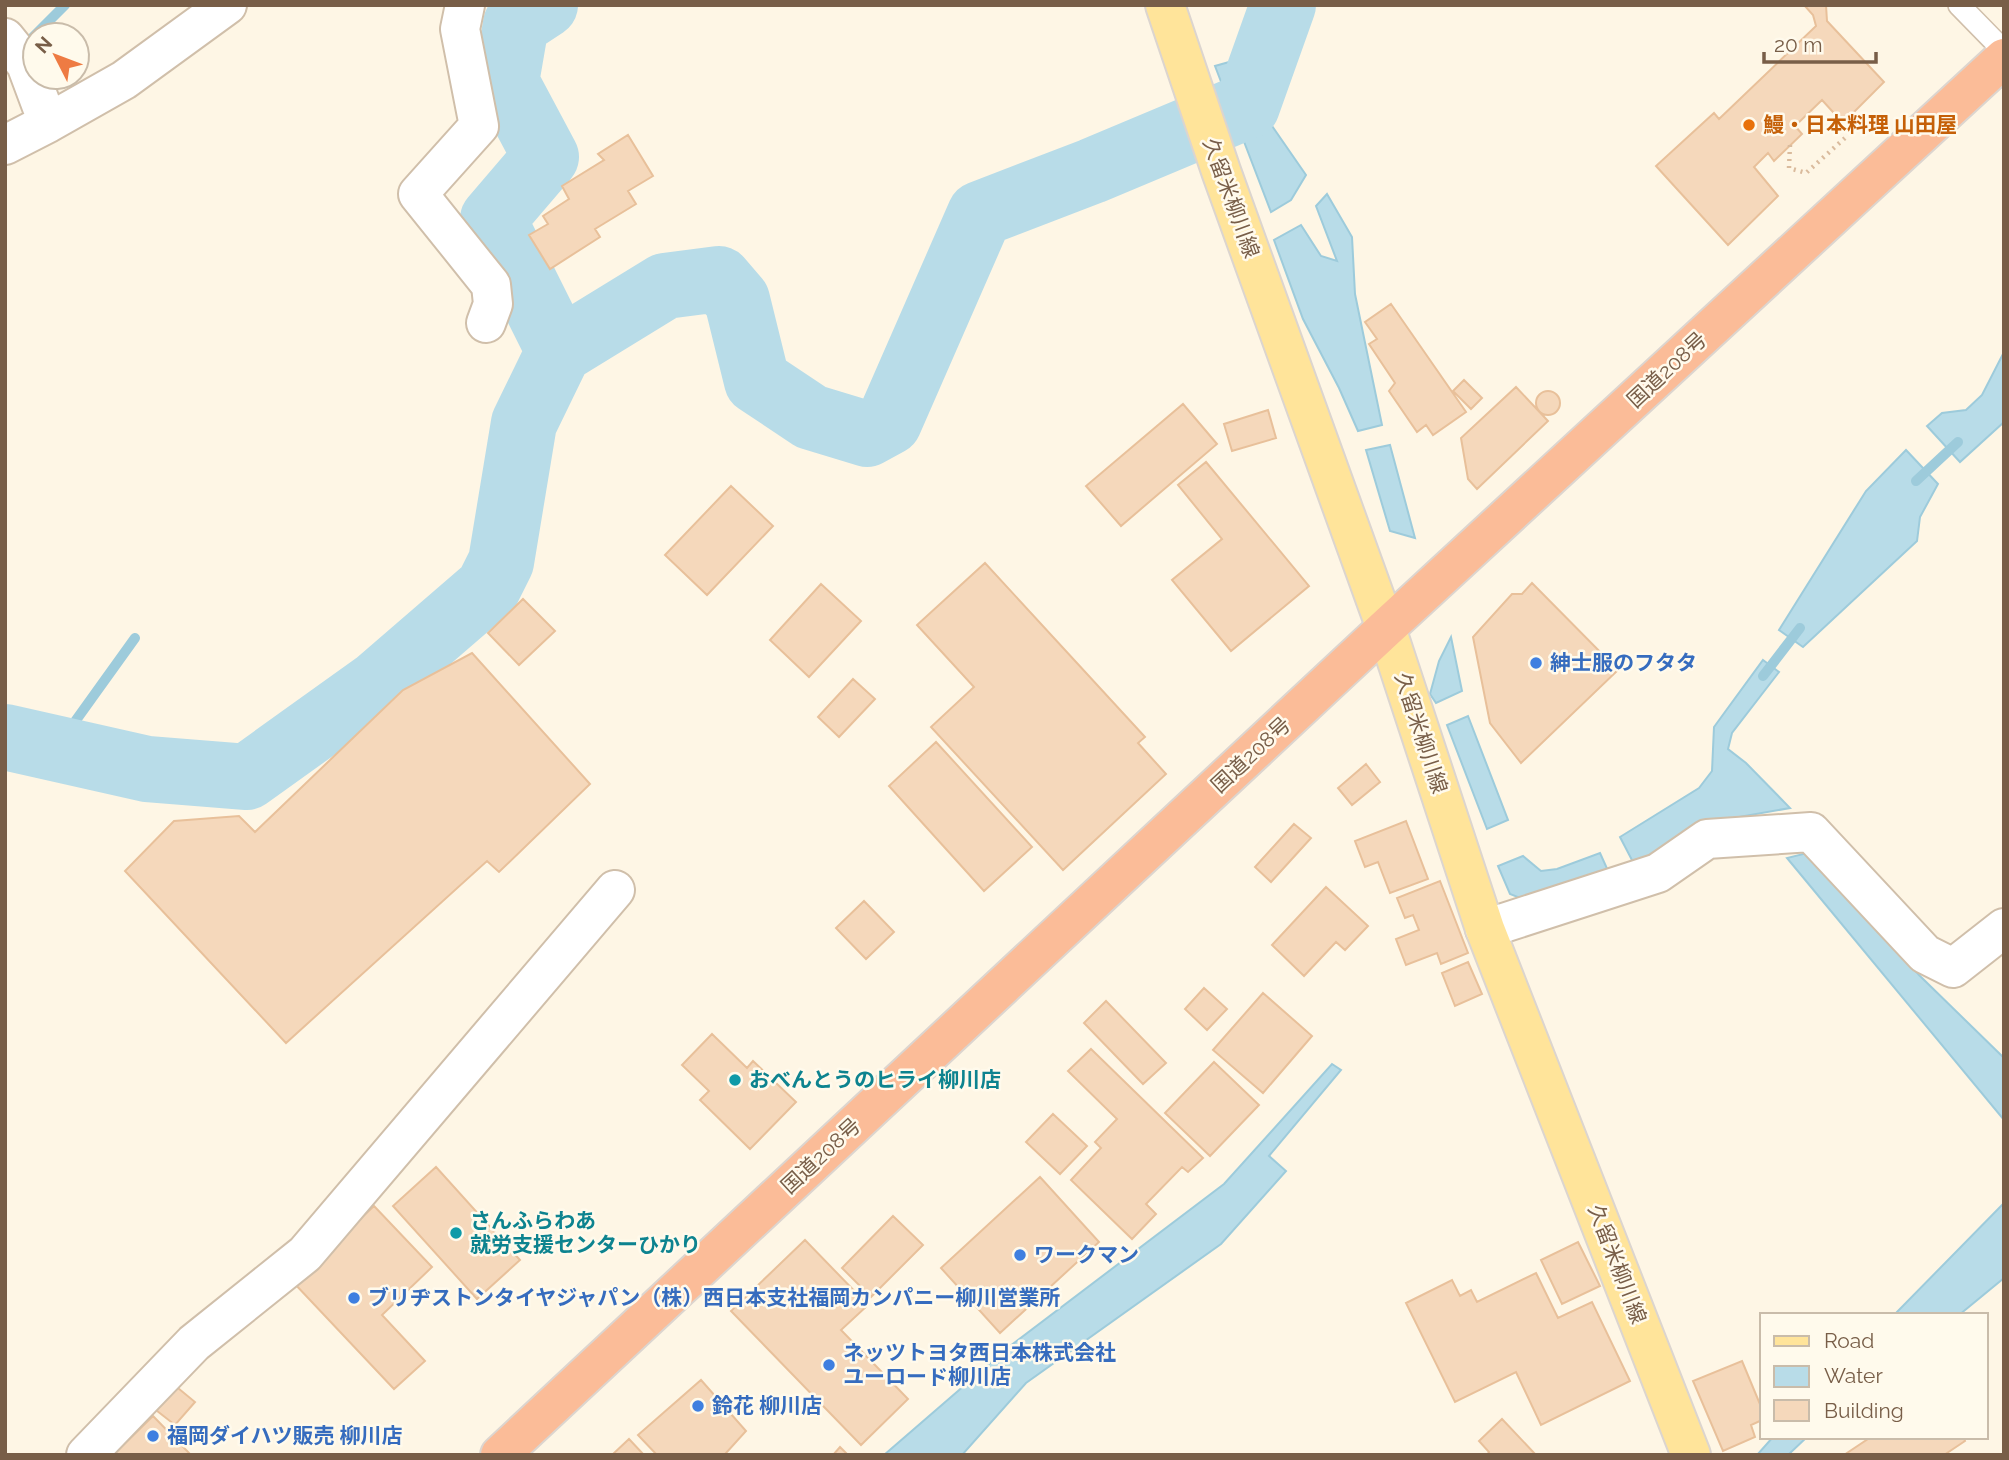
<svg xmlns="http://www.w3.org/2000/svg" width="2009" height="1460" font-family="Raleway,'Noto Sans JP',sans-serif">
<rect width="100%" height="100%" fill="#fef6e5"/>
<path fill="#b8dce8" stroke="#9dcbdb" stroke-width="2" d="M 1265,5 L 1311,5 L 1270,123 L 1306,175 L 1291,200 L 1271,212 L 1215,66 L 1247,57 Z
M 1327,194 L 1352,237 L 1355,294 L 1382,425 L 1358,431 L 1339,388 L 1303,319 L 1274,240 L 1301,225 L 1321,256 L 1337,261 L 1316,206 Z
M 2004,352 L 2004,422 L 1960,462 L 1927,426 L 1942,413 L 1966,410 L 1982,395 Z
M 1390,445 L 1415,538 L 1390,531 L 1366,450 Z
M 1906,450 L 1938,484 L 1920,517 L 1917,541 L 1803,647 L 1779,630 L 1866,491 Z
M 1451,637 L 1462,691 L 1436,703 L 1430,694 L 1439,661 Z
M 1763,660 L 1779,672 L 1732,733 L 1728,749 L 1746,763 L 1790,808 L 1728,819 L 1634,864 L 1620,837 L 1699,788 L 1712,771 L 1714,727 Z
M 1468,716 L 1508,820 L 1487,829 L 1447,725 Z
M 1815,851 L 1919,975 L 2004,1058 L 2004,1120 L 1787,858 Z
M 1600,853 L 1609,873 L 1538,905 L 1510,894 L 1498,866 L 1523,856 L 1541,871 L 1557,869 Z
M 1332,1064 L 1341,1070 L 1269,1156 L 1286,1171 L 1221,1244 L 1026,1383 L 962,1455 L 884,1455 L 1010,1346 L 1224,1184 Z
M 2004,1203 L 2004,1278 L 1959,1315 L 1894,1315 Z
M 1773,1437 L 1807,1437 L 1788,1455 L 1757,1455 Z"/>
<g fill="none" stroke-linecap="round" stroke-linejoin="round">
<path stroke="#9dcbdb" stroke-width="10" d="M 30,40 L 65,5
M 1916,481 L 1958,442
M 1763,676 L 1800,628
M 56,748 L 135,638"/>
<path stroke="#b8dce8" stroke-width="66" d="M 545,5 L 516,24 L 506,82 L 546,157 L 493,219 L 559,351
M 5,737 L 147,769 L 247,777 L 378,683 L 488,588 L 501,562 L 524,423 L 559,351 L 665,286 L 719,279 L 737,300 L 757,381 L 811,417 L 867,434 L 889,422 L 980,214 L 1092,171 L 1247,106 L 1283,5"/>
</g>
<path fill="#f5d8bb" stroke="#e8c09a" stroke-width="2" d="M 1804,5 L 1826,5 L 1827,21 L 1884,82 L 1843,123 L 1822,100 L 1795,126 L 1802,134 L 1774,161 L 1768,153 L 1754,167 L 1778,196 L 1728,245 L 1656,166 L 1714,113 L 1719,119 L 1816,26 L 1813,15 Z
M 628,135 L 653,176 L 628,191 L 636,204 L 595,229 L 600,237 L 550,269 L 529,235 L 548,224 L 543,216 L 569,199 L 562,186 L 604,160 L 598,154 Z
M 1391,304 L 1466,412 L 1433,435 L 1426,425 L 1417,432 L 1389,391 L 1395,383 L 1369,344 L 1377,339 L 1365,322 Z
M 1464,380 L 1482,398 L 1471,409 L 1453,391 Z
M 1516,387 L 1548,421 L 1477,489 L 1468,479 L 1461,438 Z
M1536 403a12 12 0 1 1 24 0a12 12 0 1 1-24 0Z
M 1183,404 L 1217,444 L 1121,526 L 1086,486 Z
M 1268,410 L 1276,438 L 1232,451 L 1224,424 Z
M 1206,462 L 1309,586 L 1231,651 L 1172,580 L 1222,539 L 1178,485 Z
M 731,486 L 773,526 L 707,595 L 665,555 Z
M 985,563 L 1145,737 L 1138,743 L 1166,774 L 1063,870 L 931,727 L 974,687 L 917,625 Z
M 1532,583 L 1618,670 L 1521,763 L 1490,723 L 1473,637 L 1512,594 L 1522,594 Z
M 821,584 L 861,621 L 809,677 L 770,640 Z
M 523,599 L 555,631 L 519,665 L 488,633 Z
M 472,653 L 590,784 L 499,872 L 487,861 L 286,1043 L 125,871 L 174,821 L 239,816 L 255,832 L 403,690 Z
M 853,679 L 875,699 L 839,737 L 818,717 Z
M 936,742 L 1032,847 L 984,891 L 889,786 Z
M 1366,764 L 1380,782 L 1352,805 L 1338,788 Z
M 1406,821 L 1428,879 L 1390,893 L 1378,862 L 1365,867 L 1355,841 Z
M 1294,824 L 1311,838 L 1271,882 L 1255,867 Z
M 1440,881 L 1468,953 L 1441,964 L 1437,953 L 1406,965 L 1396,939 L 1419,930 L 1413,915 L 1405,918 L 1397,898 Z
M 1326,887 L 1368,926 L 1345,950 L 1336,942 L 1304,976 L 1272,945 Z
M 864,901 L 894,932 L 866,959 L 836,928 Z
M 1468,962 L 1482,994 L 1455,1006 L 1442,973 Z
M 1204,988 L 1227,1009 L 1207,1030 L 1185,1009 Z
M 1263,993 L 1312,1036 L 1263,1093 L 1213,1050 Z
M 1106,1001 L 1166,1063 L 1143,1084 L 1084,1023 Z
M 712,1034 L 747,1068 L 753,1061 L 796,1102 L 750,1149 L 700,1100 L 709,1091 L 682,1065 Z
M 1091,1049 L 1203,1158 L 1188,1172 L 1182,1167 L 1146,1204 L 1156,1214 L 1132,1239 L 1071,1180 L 1101,1148 L 1095,1142 L 1117,1119 L 1068,1071 Z
M 1214,1062 L 1259,1105 L 1210,1156 L 1165,1113 Z
M 1053,1114 L 1087,1146 L 1060,1174 L 1026,1142 Z
M 436,1167 L 520,1260 L 477,1299 L 393,1206 Z
M 1040,1177 L 1099,1242 L 1000,1333 L 941,1268 Z
M 374,1206 L 432,1267 L 382,1315 L 425,1361 L 394,1389 L 293,1282 Z
M 893,1216 L 923,1245 L 871,1297 L 842,1268 Z
M 805,1240 L 868,1305 L 841,1330 L 908,1399 L 861,1445 L 731,1311 Z
M 1578,1242 L 1600,1286 L 1562,1304 L 1541,1260 Z
M 1536,1273 L 1558,1318 L 1592,1302 L 1630,1381 L 1541,1425 L 1516,1372 L 1455,1402 L 1406,1303 L 1452,1280 L 1460,1296 L 1471,1290 L 1477,1302 Z
M 1742,1361 L 1762,1409 L 1762,1420 L 1751,1425 L 1755,1437 L 1723,1451 L 1693,1381 Z
M 167,1379 L 195,1402 L 175,1425 L 147,1403 Z
M 701,1380 L 746,1431 L 726,1453 L 728,1455 L 657,1455 L 638,1435 Z
M 153,1416 L 191,1455 L 113,1455 Z
M 1502,1419 L 1536,1455 L 1487,1455 L 1489,1452 L 1479,1441 Z
M 1871,1437 L 1963,1437 L 1965,1441 L 1944,1455 L 1844,1455 Z
M 629,1439 L 644,1455 L 612,1455 Z
M 840,1447 L 848,1455 L 833,1455 Z"/>
<g fill="none" stroke-linecap="round" stroke-linejoin="round">
<defs>
<path id="lane" d="M 1959,5 L 2004,51"/>
<path id="street" d="M 465,5 L 460,29 L 479,126 L 418,194 L 491,285 L 493,304 L 486,323
M 5,38 L 26,64 L 48,123 L 5,145
M 48,123 L 124,80 L 227,5
M 1485,929 L 1658,873 L 1707,839 L 1811,832 L 1925,954 L 1953,968 L 2004,928
M 86,1455 L 194,1343 L 305,1254 L 615,890"/>
<path id="primary" d="M 1165,5 L 1221,171 L 1386,628 L 1485,929 L 1691,1455"/>
<path id="highway" d="M 500,1455 L 1386,628 L 2004,58"/>
</defs>
<use href="#lane" stroke="#d0bfaa" stroke-width="24"/>
<use href="#street" stroke="#d0bfaa" stroke-width="42"/>
<use href="#primary" stroke="#dcd5cf" stroke-width="42"/>
<use href="#highway" stroke="#dcd5cf" stroke-width="42"/>
<path stroke="#dabb9d" stroke-width="4.5" stroke-dasharray="2 5" stroke-linecap="butt" d="M 1790,145 L 1789,168 L 1806,173 L 1845,138"/>
<use href="#lane" stroke="#fff" stroke-width="21"/>
<use href="#street" stroke="#fff" stroke-width="38"/>
<use href="#primary" stroke="#ffe49a" stroke-width="38"/>
<use href="#highway" stroke="#fbbc98" stroke-width="38"/>
</g>
<circle fill="#e8710a" stroke="#fffaec" stroke-width="2.5" cx="1749" cy="125" r="7"/>
<g fill="#3f7fe0" stroke="#fffaec" stroke-width="2.5">
<circle cx="1536" cy="663" r="7"/>
<circle cx="1020" cy="1255" r="7"/>
<circle cx="354" cy="1298" r="7"/>
<circle cx="829" cy="1365" r="7"/>
<circle cx="698" cy="1406" r="7"/>
<circle cx="153" cy="1436" r="7"/>
</g>
<g fill="#0f9aa8" stroke="#fffaec" stroke-width="2.5">
<circle cx="735" cy="1080" r="7"/>
<circle cx="456" cy="1233" r="7"/>
</g>
<g text-anchor="middle" stroke-width="5" stroke-linejoin="round" paint-order="stroke">
<g font-size="21" font-weight="bold" fill="#c56008" stroke="#fffaec" text-anchor="start">
<text x="1763" y="132">鰻・日本料理 山田屋</text>
</g>
<g font-size="21" fill="#785e48" stroke="#fffaec">
<text transform="translate(1231 198) rotate(70)" y="7">久留米柳川線</text>
<text transform="translate(1667 370) rotate(-43)" y="7">国道208号</text>
<text transform="translate(1421 733) rotate(72)" y="7">久留米柳川線</text>
<text transform="translate(1251 755) rotate(-43)" y="7">国道208号</text>
<text transform="translate(821 1156) rotate(-43)" y="7">国道208号</text>
<text transform="translate(1617 1264) rotate(69)" y="7">久留米柳川線</text>
</g>
<g font-size="21" font-weight="bold" fill="#366cbe" stroke="#fffaec" text-anchor="start">
<text x="1550" y="670">紳士服のフタタ</text>
<text x="1034" y="1262">ワークマン</text>
<text x="368" y="1305">ブリヂストンタイヤジャパン（株）西日本支社福岡カンパニー柳川営業所</text>
<text x="843" y="1360">ネッツトヨタ西日本株式会社<tspan x="843" dy="24">ユーロード柳川店</tspan></text>
<text x="712" y="1413">鈴花 柳川店</text>
<text x="167" y="1443">福岡ダイハツ販売 柳川店</text>
</g>
<g font-size="21" font-weight="bold" fill="#0d838f" stroke="#fffaec" text-anchor="start">
<text x="749" y="1087">おべんとうのヒライ柳川店</text>
<text x="470" y="1228">さんふらわあ<tspan x="470" dy="24">就労支援センターひかり</tspan></text>
</g>
</g>
<rect width="2009" height="1460" fill="none" stroke="#785e48" stroke-width="14"/>
<rect x="1760" y="1313" width="228" height="126" fill="#fffaec" stroke="#c9bcaa" stroke-width="2"/>
<rect x="1774" y="1336" width="35" height="10" fill="#ffe49a" stroke="#c9bcaa" stroke-width="2"/>
<text x="1824" y="1348" font-size="21" fill="#785e48">Road</text>
<rect x="1774" y="1366" width="35" height="21" fill="#b8dce8" stroke="#c9bcaa" stroke-width="2"/>
<text x="1824" y="1383" font-size="21" fill="#785e48">Water</text>
<rect x="1774" y="1400" width="35" height="21" fill="#f5d8bb" stroke="#c9bcaa" stroke-width="2"/>
<text x="1824" y="1418" font-size="21" fill="#785e48">Building</text>
<g transform="translate(56 56) rotate(312)"><circle r="33" fill="#fffaec" stroke="#c9bcaa" stroke-width="2"/>
<path d="M0-5L12 26L0 18L-12 26Z" fill="#ee7b43"/>
<text y="-10" font-size="19" font-weight="bold" text-anchor="middle" fill="#785e48">N</text>
</g>
<path d="M1764 52v10h112v-10" fill="none" stroke="#785e48" stroke-width="3.5"/>
<text x="1774" y="52" font-size="21" fill="#785e48" stroke="#fffaec" stroke-width="5" paint-order="stroke">20 m</text>
</svg>
